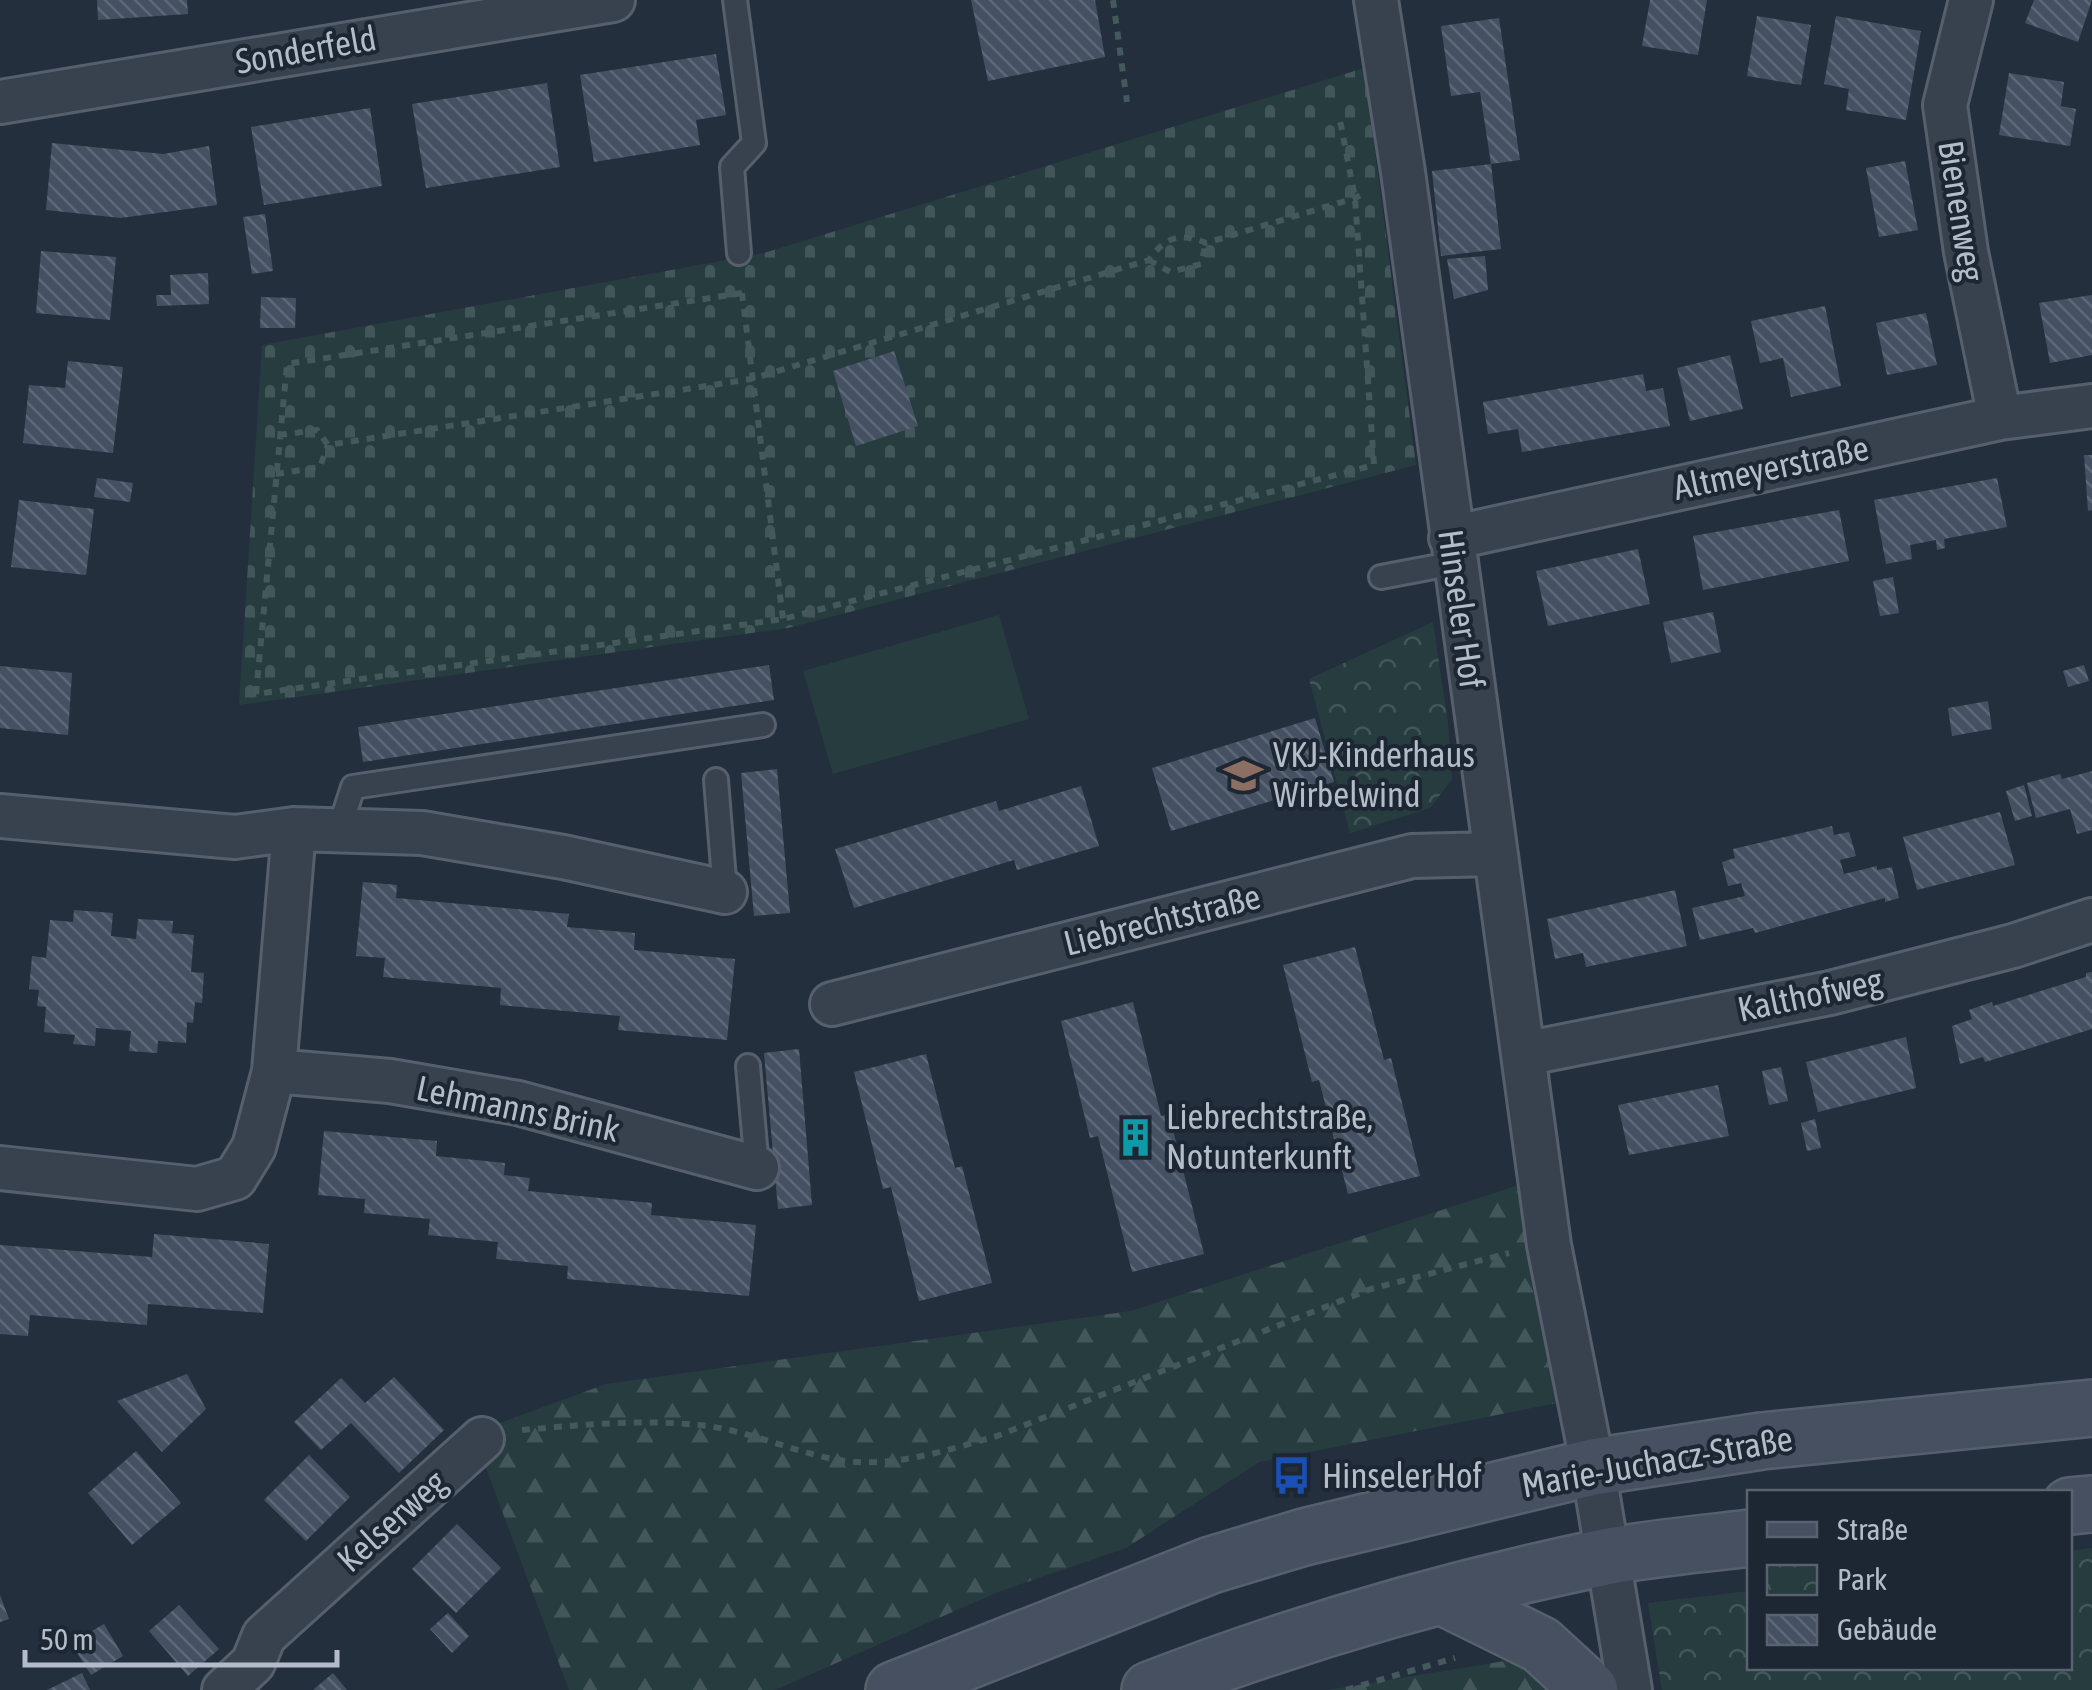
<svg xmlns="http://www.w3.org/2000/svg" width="2092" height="1690" font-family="'Asap Condensed',sans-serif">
<defs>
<pattern id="forest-firs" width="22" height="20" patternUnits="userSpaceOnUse" patternTransform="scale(2.5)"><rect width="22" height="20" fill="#263c3f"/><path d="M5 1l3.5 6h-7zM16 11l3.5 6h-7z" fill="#435659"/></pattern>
<pattern id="cemetery-stones" width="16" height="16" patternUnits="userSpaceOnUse" patternTransform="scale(2.5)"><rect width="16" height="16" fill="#263c3f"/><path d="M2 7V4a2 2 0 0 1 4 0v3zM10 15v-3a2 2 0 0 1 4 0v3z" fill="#435659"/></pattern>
<pattern id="park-crowns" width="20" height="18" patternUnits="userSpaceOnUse" patternTransform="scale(2.5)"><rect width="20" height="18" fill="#263c3f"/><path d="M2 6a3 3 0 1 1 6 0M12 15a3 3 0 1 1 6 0" fill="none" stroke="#435659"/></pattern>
<pattern id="building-back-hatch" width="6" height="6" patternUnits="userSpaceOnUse" patternTransform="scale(2.5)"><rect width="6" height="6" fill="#455162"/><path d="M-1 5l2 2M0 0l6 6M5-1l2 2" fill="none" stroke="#5d6877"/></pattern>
</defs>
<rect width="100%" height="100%" fill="#242f3e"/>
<path fill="#263c3f" d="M 999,615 L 1029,719 L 833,774 L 803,671 Z"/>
<path fill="url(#forest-firs)" d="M 1525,1183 L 1562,1402 L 1259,1462 L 1126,1548 L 998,1592 L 775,1690 L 569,1690 L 473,1433 L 606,1384 L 1131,1311 Z
M 1589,1647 L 1600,1690 L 1328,1690 Z"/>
<path fill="url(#cemetery-stones)" d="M 1364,68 L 1416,465 L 788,628 L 239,705 L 262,345 L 764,253 Z"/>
<path fill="url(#park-crowns)" d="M 1433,622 L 1448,723 L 1452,779 L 1430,808 L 1350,833 L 1309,679 Z
M 2092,1548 L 2092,1690 L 1662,1690 L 1648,1603 L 1749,1591 L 1750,1668 L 2070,1668 L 2070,1551 Z"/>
<path fill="url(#building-back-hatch)" d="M 97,0 L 187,0 L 188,14 L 98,20 Z
M 971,0 L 1095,0 L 1105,57 L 988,81 Z
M 1650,0 L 1707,0 L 1698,55 L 1642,46 Z
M 2034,0 L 2092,0 L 2078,42 L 2025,23 Z
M 1757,16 L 1811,25 L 1801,85 L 1747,76 Z
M 1836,16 L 1921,31 L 1906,120 L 1846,110 L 1849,89 L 1824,84 Z
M 1499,18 L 1520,160 L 1491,164 L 1480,92 L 1451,96 L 1441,26 Z
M 716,54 L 726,115 L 696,120 L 700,145 L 594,162 L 580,75 Z
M 2009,73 L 2064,82 L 2061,106 L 2076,109 L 2070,146 L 1999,135 Z
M 547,83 L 560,167 L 426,188 L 412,104 Z
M 370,108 L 382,186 L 264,205 L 251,127 Z
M 52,143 L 163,154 L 209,146 L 217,205 L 121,218 L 46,210 Z
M 1905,161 L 1918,230 L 1879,237 L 1866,168 Z
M 1491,164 L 1501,249 L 1441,256 L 1432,171 Z
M 265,214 L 273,271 L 252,274 L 243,217 Z
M 41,251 L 116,257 L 110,320 L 36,313 Z
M 1485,256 L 1488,290 L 1454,299 L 1447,259 Z
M 208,273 L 209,304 L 157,306 L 156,295 L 171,295 L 170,275 Z
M 2092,295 L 2092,355 L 2050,363 L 2039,303 Z
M 261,297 L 296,298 L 295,328 L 260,328 Z
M 1825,306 L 1841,386 L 1791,397 L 1783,358 L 1760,363 L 1751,321 Z
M 1926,313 L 1937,365 L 1887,375 L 1876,323 Z
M 894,351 L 918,426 L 856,446 L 833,371 Z
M 1730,355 L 1743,409 L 1690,421 L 1677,368 Z
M 68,361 L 123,367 L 113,453 L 23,443 L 29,385 L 65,388 Z
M 1643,374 L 1646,391 L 1663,388 L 1670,426 L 1522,452 L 1518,429 L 1488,434 L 1483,402 Z
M 2084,455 L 2092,455 L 2092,510 L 2088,511 Z
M 97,478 L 133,483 L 130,502 L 94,497 Z
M 1997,478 L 2007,527 L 1944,539 L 1945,548 L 1937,550 L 1936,540 L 1910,545 L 1912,559 L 1886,564 L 1874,500 Z
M 19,500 L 94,509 L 86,575 L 11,567 Z
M 1839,510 L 1849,561 L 1703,590 L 1693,536 Z
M 1638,549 L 1650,604 L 1548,626 L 1536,571 Z
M 1893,577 L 1899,613 L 1880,616 L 1873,581 Z
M 1713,612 L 1721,652 L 1671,663 L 1663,622 Z
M 769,665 L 774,700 L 363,762 L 358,727 Z
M 2084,665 L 2089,681 L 2068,687 L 2063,671 Z
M 0,666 L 72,673 L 68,735 L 0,728 Z
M 1988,701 L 1992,729 L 1952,736 L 1948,708 Z
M 1315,718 L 1334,782 L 1171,831 L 1152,768 Z
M 777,769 L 790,913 L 754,916 L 741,773 Z
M 2092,771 L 2092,830 L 2077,834 L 2070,809 L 2036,818 L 2027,783 L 2060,774 L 2062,779 Z
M 2024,785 L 2032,816 L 2015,821 L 2006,791 Z
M 1081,786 L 1099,846 L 1017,870 L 1014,860 L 854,908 L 835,849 L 996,801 L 999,811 Z
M 2000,812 L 2015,865 L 1917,890 L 1903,837 Z
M 1832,826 L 1834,835 L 1849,832 L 1856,856 L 1840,860 L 1844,874 L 1877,866 L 1877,870 L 1892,867 L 1899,898 L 1885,902 L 1885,898 L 1755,933 L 1753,928 L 1700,940 L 1692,908 L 1745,896 L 1741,883 L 1728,886 L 1722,862 L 1735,858 L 1733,849 Z
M 363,882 L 397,885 L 396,898 L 569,914 L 567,927 L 635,933 L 634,950 L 735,959 L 727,1040 L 618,1030 L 620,1016 L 500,1005 L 501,988 L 383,977 L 385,958 L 356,956 Z
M 1675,890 L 1687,946 L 1586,967 L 1583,953 L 1555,959 L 1547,919 Z
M 74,910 L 113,913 L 111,936 L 136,939 L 138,919 L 173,921 L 172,933 L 194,935 L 191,972 L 204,973 L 202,1003 L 195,1002 L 193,1023 L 187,1022 L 186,1043 L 158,1041 L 157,1053 L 129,1051 L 131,1031 L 96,1028 L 95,1046 L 73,1044 L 75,1035 L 44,1032 L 46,1007 L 37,1006 L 39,990 L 29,989 L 32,956 L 46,958 L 50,920 L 73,922 Z
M 1355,947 L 1384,1060 L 1391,1058 L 1420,1176 L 1348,1194 L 1319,1080 L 1312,1082 L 1283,965 Z
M 2092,972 L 2092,1029 L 1985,1062 L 1983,1057 L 1960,1064 L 1952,1026 L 1972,1019 L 1969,1010 L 1992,1002 L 1993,1006 L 2086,977 L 2086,973 Z
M 1133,1002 L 1161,1116 L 1169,1114 L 1204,1254 L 1132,1272 L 1098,1136 L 1090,1138 L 1061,1021 Z
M 1906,1037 L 1916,1088 L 1818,1112 L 1806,1062 Z
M 799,1049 L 812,1205 L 778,1209 L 764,1053 Z
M 926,1054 L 955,1168 L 962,1166 L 992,1283 L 919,1301 L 891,1187 L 883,1189 L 854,1072 Z
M 1781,1067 L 1788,1101 L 1769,1105 L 1762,1071 Z
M 1718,1085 L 1729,1136 L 1629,1155 L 1618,1105 Z
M 1815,1119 L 1821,1148 L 1807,1151 L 1801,1123 Z
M 324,1131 L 437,1141 L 436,1156 L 505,1163 L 504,1175 L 530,1178 L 528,1191 L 652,1203 L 651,1215 L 756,1225 L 749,1296 L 567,1279 L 568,1266 L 496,1259 L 498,1242 L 428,1235 L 430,1219 L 364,1213 L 365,1199 L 318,1195 Z
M 154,1234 L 269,1244 L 263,1313 L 148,1304 L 147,1325 L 30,1315 L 28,1336 L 0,1334 L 0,1245 L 152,1257 Z
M 187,1374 L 206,1409 L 162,1452 L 117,1401 Z
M 394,1377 L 444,1430 L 399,1473 L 351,1423 L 321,1450 L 294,1422 L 341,1378 L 365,1403 Z
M 136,1451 L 181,1503 L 132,1545 L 88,1493 Z
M 309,1455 L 350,1497 L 306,1541 L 264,1500 Z
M 457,1524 L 501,1568 L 456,1613 L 412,1569 Z
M 0,1595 L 9,1619 L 0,1622 Z
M 179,1605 L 219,1649 L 188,1676 L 149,1631 Z
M 448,1613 L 469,1636 L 452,1653 L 430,1629 Z
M 104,1624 L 123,1656 L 91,1675 L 71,1643 Z
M 82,1673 L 90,1690 L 47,1690 Z
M 333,1673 L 347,1690 L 313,1690 Z"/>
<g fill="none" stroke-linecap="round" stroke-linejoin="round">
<defs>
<path id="service" d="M 735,0 L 754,143 L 732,167 L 739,253
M 1381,577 L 1455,563
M 716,780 L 725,892
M 339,830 L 353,787 L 763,725
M 748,1066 L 757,1168"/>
<path id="minor" d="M 1376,0 L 1403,172 L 1549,1245 L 1593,1467 L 1630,1690
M 1971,0 L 1945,105 L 1966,252 L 2000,418
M 0,102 L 613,0
M 1451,538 L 2000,418 L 2092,406
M 0,816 L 235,837 L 294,829 L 422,833 L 563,857 L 725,892
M 832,1004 L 1412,856 L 1494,854
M 1524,1054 L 1830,993 L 2013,946 L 2092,920
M 274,1071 L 390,1081 L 518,1103 L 757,1168
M 0,1168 L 197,1189 L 235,1178 L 254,1147 L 274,1071 L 294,829
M 224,1690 L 253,1663 L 264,1636 L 482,1439"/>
<path id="secondary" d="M 2070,1506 L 2092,1504
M 1442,1596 L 1541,1645 L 1590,1690
M 894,1690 L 1211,1565 L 1304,1537 L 1593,1467 L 1762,1441 L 2092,1408
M 1150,1690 C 1297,1633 1450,1589 1605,1557 C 1652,1548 1702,1544 1750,1538"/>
</defs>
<use href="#service" stroke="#565f6c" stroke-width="28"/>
<use href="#minor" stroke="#565f6c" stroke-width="48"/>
<use href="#secondary" stroke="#565f6c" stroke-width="60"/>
<path stroke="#44595c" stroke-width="6" stroke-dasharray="8 8" stroke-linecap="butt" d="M 1113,0 L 1127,102
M 1149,260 L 1170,272 L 1201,264 L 1206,243
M 742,293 L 287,364 L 256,694 L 783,619 L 1374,465 L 1355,198 L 1339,115
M 742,293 L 783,619
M 279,435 L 317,430 L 328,445 L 751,379 L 1149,260 C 1165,237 1180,232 1206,243 L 1355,198 L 1366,192
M 276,474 L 320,467 L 328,445
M 522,1430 C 580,1425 640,1419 698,1425 C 747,1429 791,1452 839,1460 C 891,1469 948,1450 997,1436 L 1371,1289 L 1509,1253
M 1346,1690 L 1455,1658"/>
<use href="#service" stroke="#38414e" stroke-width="22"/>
<use href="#minor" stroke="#38414e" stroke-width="42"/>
<use href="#secondary" stroke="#465061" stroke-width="55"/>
</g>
<defs>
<symbol id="school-bare" viewBox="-9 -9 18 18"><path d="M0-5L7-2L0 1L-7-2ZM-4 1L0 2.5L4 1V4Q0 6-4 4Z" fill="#8d6e63" stroke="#1d2633" stroke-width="2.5" paint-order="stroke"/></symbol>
<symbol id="building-bare" viewBox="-9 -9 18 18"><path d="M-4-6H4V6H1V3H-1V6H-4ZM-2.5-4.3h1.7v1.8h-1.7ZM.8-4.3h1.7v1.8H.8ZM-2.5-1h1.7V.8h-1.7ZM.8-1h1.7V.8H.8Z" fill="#0f9aa8" stroke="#1d2633" stroke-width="2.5" paint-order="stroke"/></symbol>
<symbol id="bus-bare" viewBox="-9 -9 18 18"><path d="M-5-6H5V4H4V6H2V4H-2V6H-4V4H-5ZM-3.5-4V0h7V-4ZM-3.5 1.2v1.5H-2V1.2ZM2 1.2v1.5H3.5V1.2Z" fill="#1a4fb4" stroke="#1d2633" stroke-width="2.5" paint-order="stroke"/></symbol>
</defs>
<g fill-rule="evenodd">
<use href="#school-bare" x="1216" y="748" width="55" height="55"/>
<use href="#building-bare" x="1108" y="1110" width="55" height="55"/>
<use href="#bus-bare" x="1264" y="1448" width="55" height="55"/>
</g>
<g text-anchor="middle" stroke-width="8" stroke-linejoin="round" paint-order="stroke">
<g font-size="35" fill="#b4bcc9" stroke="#1d2633">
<text transform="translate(306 50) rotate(-10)" y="12">Sonderfeld</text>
<text transform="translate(1961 211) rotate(81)" y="12">Bienenweg</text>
<text transform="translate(1771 468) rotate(-12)" y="12">Altmeyerstraße</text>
<text transform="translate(1461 609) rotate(82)" y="12">Hinseler Hof</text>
<text transform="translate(1162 920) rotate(-14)" y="12">Liebrechtstraße</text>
<text transform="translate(1810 995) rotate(-12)" y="12">Kalthofweg</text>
<text transform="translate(518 1109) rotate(12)" y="12">Lehmanns Brink</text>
<text transform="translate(1657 1462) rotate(-10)" y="12">Marie-Juchacz-Straße</text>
<text transform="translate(392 1521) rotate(-42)" y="12">Kelserweg</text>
</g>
<g font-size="35" fill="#b4bcc9" stroke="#1d2633" text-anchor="start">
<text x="1273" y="767">VKJ-Kinderhaus<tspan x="1273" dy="40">Wirbelwind</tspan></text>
<text x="1166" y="1129">Liebrechtstraße,<tspan x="1166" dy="40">Notunterkunft</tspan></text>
<text x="1322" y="1488">Hinseler Hof</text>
</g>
</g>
<rect x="1747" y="1490" width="325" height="180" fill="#1d2633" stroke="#59626f" stroke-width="2.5"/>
<rect x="1767" y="1522" width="50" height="15" fill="#465061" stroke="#59626f" stroke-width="2.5"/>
<text x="1837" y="1540" font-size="30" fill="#b4bcc9">Straße</text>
<rect x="1767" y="1565" width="50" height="30" fill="url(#park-crowns)" stroke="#59626f" stroke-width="2.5"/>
<text x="1837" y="1590" font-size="30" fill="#b4bcc9">Park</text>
<rect x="1767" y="1615" width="50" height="30" fill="url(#building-back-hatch)" stroke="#59626f" stroke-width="2.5"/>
<text x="1837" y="1640" font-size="30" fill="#b4bcc9">Gebäude</text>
<path d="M25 1650v15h312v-15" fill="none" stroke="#b4bcc9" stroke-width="5"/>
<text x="40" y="1650" font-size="30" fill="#b4bcc9" stroke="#1d2633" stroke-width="8" paint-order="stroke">50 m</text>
</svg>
